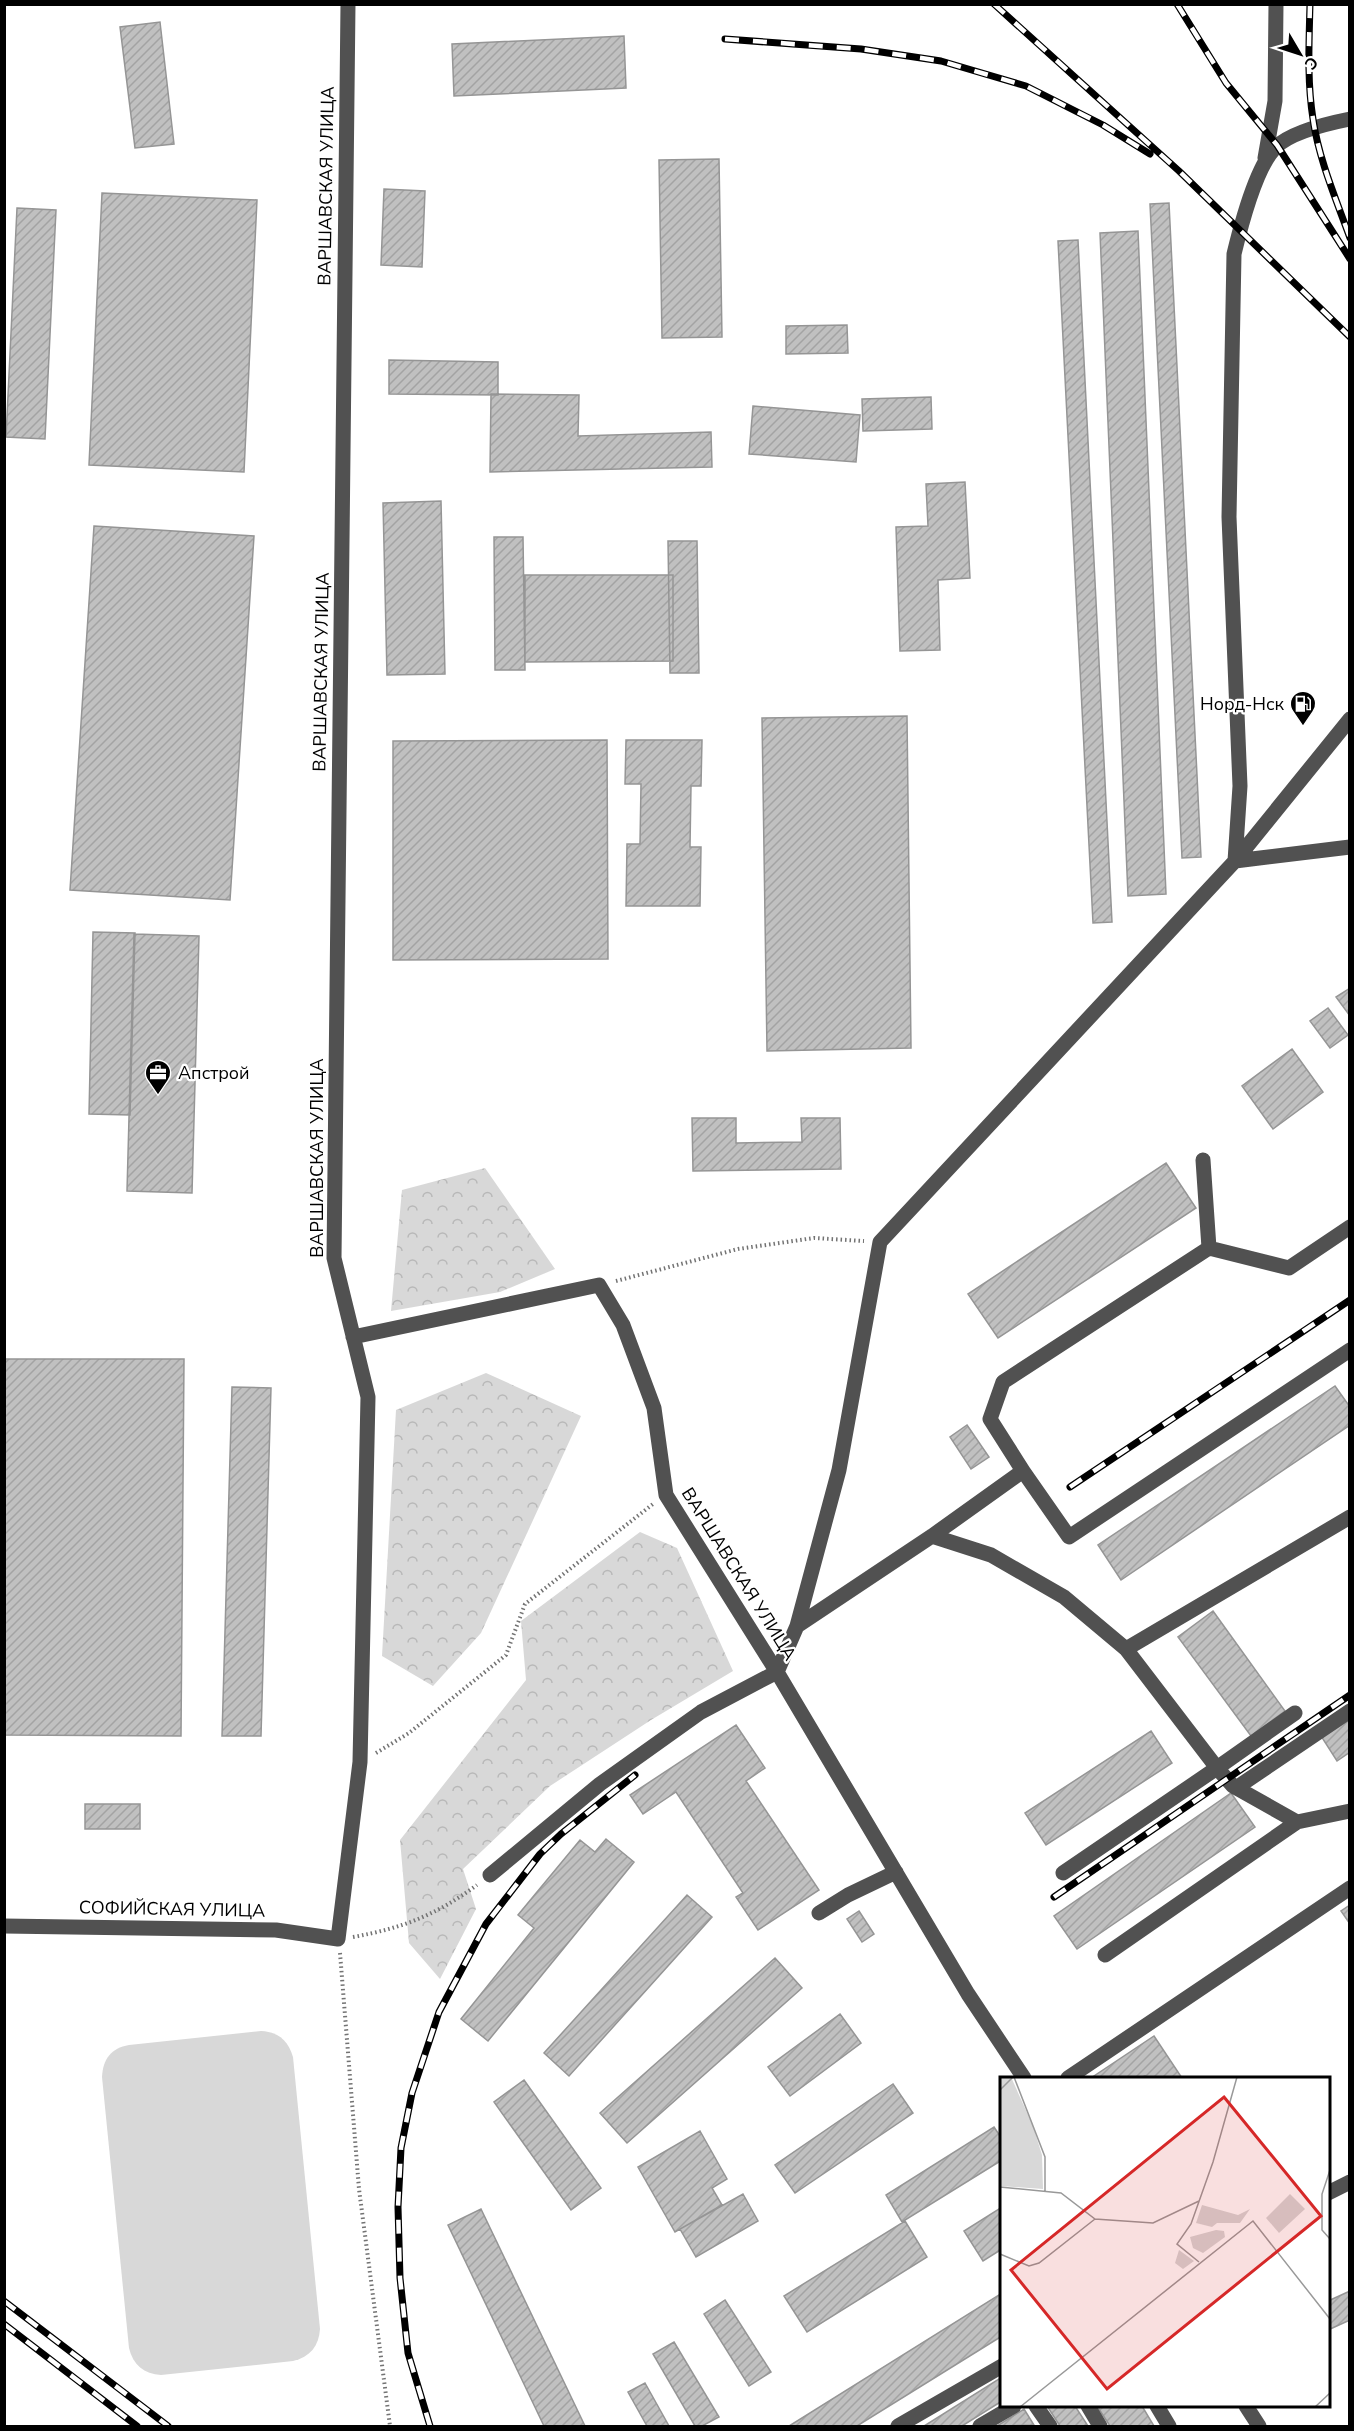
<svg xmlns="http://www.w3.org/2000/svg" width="1354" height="2431" font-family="'Nunito Sans',sans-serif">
<defs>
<pattern id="forest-crowns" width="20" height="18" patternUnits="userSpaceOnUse" patternTransform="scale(1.5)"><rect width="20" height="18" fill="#d8d8d8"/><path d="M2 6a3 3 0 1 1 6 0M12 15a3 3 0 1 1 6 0" fill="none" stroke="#b8b8b8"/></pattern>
<pattern id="building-hatch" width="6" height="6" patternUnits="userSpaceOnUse" patternTransform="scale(1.5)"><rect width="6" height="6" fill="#c0c0c0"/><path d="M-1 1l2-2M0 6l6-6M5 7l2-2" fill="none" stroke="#a3a3a3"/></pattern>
</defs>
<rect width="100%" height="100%" fill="#fff"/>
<path fill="#d8d8d8" d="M 261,2031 C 278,2032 288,2040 293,2057 L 320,2329 C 319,2346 310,2357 293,2361 L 161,2375 C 144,2374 133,2365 129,2348 L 102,2077 C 103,2059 111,2048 129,2045 Z"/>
<path fill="url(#forest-crowns)" d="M 485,1168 L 555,1269 L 500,1292 L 391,1311 L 402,1190 Z
M 486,1373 L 581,1416 L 481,1633 L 433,1686 L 382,1656 L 396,1410 Z
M 640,1532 L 677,1548 L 733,1671 L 651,1720 L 550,1786 L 463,1869 L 476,1909 L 440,1979 L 409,1943 L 400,1840 L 526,1680 L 521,1621 Z"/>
<path fill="url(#building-hatch)" stroke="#959595" stroke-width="1.5" d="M 160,22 L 174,144 L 135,148 L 120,27 Z
M 624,36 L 626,88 L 454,96 L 452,44 Z
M 719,159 L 722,337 L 662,338 L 659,160 Z
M 384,189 L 425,191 L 422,267 L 381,265 Z
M 102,193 L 257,200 L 244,472 L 89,465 Z
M 1169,203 L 1201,857 L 1182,858 L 1150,204 Z
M 17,208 L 56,210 L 45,439 L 6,437 Z
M 1138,231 L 1166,894 L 1128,896 L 1100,233 Z
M 1078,240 L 1112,922 L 1093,923 L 1058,241 Z
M 847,325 L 848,353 L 786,354 L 786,326 Z
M 389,360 L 498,362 L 498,395 L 389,394 Z
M 491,394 L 579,395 L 578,436 L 711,432 L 712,467 L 490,472 Z
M 931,397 L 932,429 L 863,431 L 862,399 Z
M 753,406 L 860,415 L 856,462 L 749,454 Z
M 965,482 L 970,578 L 938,580 L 940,650 L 900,651 L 896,527 L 928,526 L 926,484 Z
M 441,501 L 445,674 L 387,675 L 383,503 Z
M 94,526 L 254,536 L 230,900 L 70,890 Z
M 494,537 L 523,537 L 525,670 L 495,670 Z
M 668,541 L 697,541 L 699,673 L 670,673 Z
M 525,575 L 673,575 L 673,661 L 525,662 Z
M 907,716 L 911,1048 L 767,1051 L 762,718 Z
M 607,740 L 608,959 L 393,960 L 393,741 Z
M 626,740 L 702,740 L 701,786 L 691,786 L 690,847 L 701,847 L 700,906 L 626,906 L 627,844 L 640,844 L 641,784 L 625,784 Z
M 93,932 L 135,933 L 130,1115 L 89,1114 Z
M 134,934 L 199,936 L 192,1193 L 127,1191 Z
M 1350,988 L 1350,1016 L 1336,997 Z
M 1328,1008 L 1348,1035 L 1330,1048 L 1310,1021 Z
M 1292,1049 L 1323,1092 L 1273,1129 L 1242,1086 Z
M 692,1118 L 736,1118 L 736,1143 L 802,1142 L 801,1118 L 840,1118 L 841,1169 L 693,1171 Z
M 1166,1163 L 1196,1208 L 998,1338 L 968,1294 Z
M 4,1359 L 184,1359 L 181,1736 L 4,1735 Z
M 1335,1386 L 1350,1407 L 1350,1425 L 1121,1580 L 1098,1545 Z
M 232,1387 L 271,1388 L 261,1736 L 222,1736 Z
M 967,1425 L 989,1457 L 971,1469 L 950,1437 Z
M 1213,1611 L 1285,1711 L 1251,1736 L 1178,1637 Z
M 1350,1716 L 1350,1752 L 1337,1761 L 1321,1736 Z
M 736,1725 L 765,1768 L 746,1781 L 819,1890 L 758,1930 L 736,1897 L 743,1893 L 676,1792 L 643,1814 L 630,1795 Z
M 1151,1731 L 1172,1763 L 1046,1845 L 1025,1813 Z
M 1231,1793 L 1255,1827 L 1077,1949 L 1054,1916 Z
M 85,1804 L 140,1804 L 140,1829 L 85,1829 Z
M 606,1839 L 634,1862 L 488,2041 L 461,2019 L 534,1928 L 518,1915 L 580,1840 L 595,1852 Z
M 687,1895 L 712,1917 L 569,2076 L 544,2053 Z
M 1350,1905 L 1350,1924 L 1341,1911 Z
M 859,1911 L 874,1934 L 862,1942 L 847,1919 Z
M 775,1958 L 802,1988 L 627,2143 L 600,2113 Z
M 840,2014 L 861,2043 L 790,2096 L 768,2067 Z
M 1154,2036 L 1182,2078 L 1147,2078 L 1145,2076 L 1140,2078 L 1091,2078 Z
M 524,2080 L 601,2188 L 571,2210 L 494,2102 Z
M 893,2084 L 913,2113 L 795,2193 L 775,2165 Z
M 994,2127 L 1002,2139 L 1002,2160 L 902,2222 L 886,2195 Z
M 700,2131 L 727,2179 L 712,2188 L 722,2205 L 675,2232 L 638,2167 Z
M 743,2194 L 758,2221 L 696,2257 L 680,2229 Z
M 1002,2207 L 1002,2249 L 983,2261 L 964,2231 Z
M 481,2209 L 585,2426 L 544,2426 L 448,2225 Z
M 905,2221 L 927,2257 L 807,2332 L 784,2296 Z
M 1350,2291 L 1350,2320 L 1328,2330 L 1328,2301 Z
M 1002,2293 L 1002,2336 L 857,2426 L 789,2426 Z
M 725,2300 L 771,2372 L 749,2386 L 704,2314 Z
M 674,2342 L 719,2417 L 702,2426 L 695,2426 L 653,2354 Z
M 1002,2377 L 1002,2401 L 962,2426 L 924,2426 Z
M 645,2383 L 669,2426 L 647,2426 L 628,2392 Z
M 1047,2406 L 1075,2406 L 1088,2426 L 1060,2426 Z
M 1097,2406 L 1142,2406 L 1154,2426 L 1110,2426 Z
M 1024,2409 L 1034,2425 L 997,2426 Z"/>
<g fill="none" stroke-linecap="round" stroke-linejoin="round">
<path stroke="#737373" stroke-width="4" stroke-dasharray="1.5 3" stroke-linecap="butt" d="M 616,1281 L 738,1249 L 814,1238 L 864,1241
M 376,1753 L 409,1733 L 506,1655 L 525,1604 L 653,1504
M 353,1937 C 403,1928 436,1915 477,1885
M 340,1953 L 359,2189 L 390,2426"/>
<path stroke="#515151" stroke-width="15" d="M 1265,158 L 1275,101 L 1276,4
M 1235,861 L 1240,786 L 1229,517 L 1234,254 C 1241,225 1256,166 1276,147 C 1291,132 1330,123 1350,119
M 1235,861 L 1350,719
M 1209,1248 L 1289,1268 L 1350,1227
M 353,1337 L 599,1285 L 623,1325 L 654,1408 L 666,1495 L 777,1672 L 968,1994 L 1024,2078
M 1023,1471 L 1069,1537 L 1350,1350
M 932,1536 L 991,1555 L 1064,1597 L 1126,1649 L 1217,1768 L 1295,1713
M 797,1626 L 932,1536 L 1023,1471 L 990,1419 L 1003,1382 L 1209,1248 L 1203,1160
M 1126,1649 L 1350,1517
M 1236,1788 L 1350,1711
M 1063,1873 L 1217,1768 L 1233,1786 L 1297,1822
M 490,1875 L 600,1784 L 701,1712 L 777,1672 L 797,1626 L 839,1470 L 880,1242 L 1235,861 L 1350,847
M 819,1913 L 848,1895 L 896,1872
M 4,1926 L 276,1930 L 338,1939 L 360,1762 L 368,1397 L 334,1258 L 348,4
M 1105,1955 L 1297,1822 L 1350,1811
M 1068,2078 L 1350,1888
M 1328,2193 L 1350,2182
M 1036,2406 L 1050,2426
M 1088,2406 L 1100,2426
M 1157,2406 L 1169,2426
M 1246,2406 L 1259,2426
M 898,2426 L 1002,2366
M 980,2426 L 1014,2406"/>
<defs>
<path id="rail" d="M 994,4 L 1179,171 L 1350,337
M 1177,4 L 1226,83 L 1277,145 L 1350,259
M 1310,4 C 1309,43 1307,81 1313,119 C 1319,160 1336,199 1350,238
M 725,39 L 861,49 L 941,61 L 1026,86 L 1103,125 L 1150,154
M 1070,1487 L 1350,1300
M 1054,1897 L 1350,1695
M 4,2301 L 168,2426
M 4,2324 L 137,2426
M 430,2426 L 408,2353 L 400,2278 L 398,2207 L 401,2148 L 412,2093 L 439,2012 L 486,1924 L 540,1854 L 561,1834 L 635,1775"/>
</defs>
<use href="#rail" stroke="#000" stroke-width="7"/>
<use href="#rail" stroke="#fff" stroke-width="4.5" stroke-dasharray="14" stroke-linecap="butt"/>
</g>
<defs>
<symbol id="fuel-pin" viewBox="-11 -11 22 30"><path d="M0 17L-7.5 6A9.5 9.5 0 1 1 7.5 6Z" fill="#000" stroke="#fff"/><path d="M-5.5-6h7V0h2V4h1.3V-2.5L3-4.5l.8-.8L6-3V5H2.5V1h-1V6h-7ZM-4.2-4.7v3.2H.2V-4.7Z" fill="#fff"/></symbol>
<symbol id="office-pin" viewBox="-11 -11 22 30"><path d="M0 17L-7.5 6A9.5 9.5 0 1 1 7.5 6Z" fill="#000" stroke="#fff"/><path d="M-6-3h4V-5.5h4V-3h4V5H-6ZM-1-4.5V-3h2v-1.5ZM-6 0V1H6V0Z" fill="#fff"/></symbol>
</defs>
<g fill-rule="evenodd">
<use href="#fuel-pin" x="1288" y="689" width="30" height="40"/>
<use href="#office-pin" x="143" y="1058" width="30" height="40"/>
</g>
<g text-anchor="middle" stroke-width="4.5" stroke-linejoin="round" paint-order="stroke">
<g font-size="18" fill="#000" stroke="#fff">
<text transform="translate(326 186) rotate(-89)" y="6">ВАРШАВСКАЯ УЛИЦА</text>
<text transform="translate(321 672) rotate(-89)" y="6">ВАРШАВСКАЯ УЛИЦА</text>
<text transform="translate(317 1158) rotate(-90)" y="6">ВАРШАВСКАЯ УЛИЦА</text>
<text transform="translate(739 1574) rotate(58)" y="6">ВАРШАВСКАЯ УЛИЦА</text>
<text transform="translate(172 1909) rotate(1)" y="6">СОФИЙСКАЯ УЛИЦА</text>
</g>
<g font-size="18" fill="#000" stroke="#fff" text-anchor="end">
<text x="1284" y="710">Норд-Нск</text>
<text x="178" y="1079" text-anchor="start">Апстрой</text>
</g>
</g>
<g transform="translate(1000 2077)">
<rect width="330" height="330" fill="#fff"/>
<path d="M 290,117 L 305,132 L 279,156 L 266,141 Z" fill="#d8d8d8"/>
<path d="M 202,128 L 238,138 L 250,132 L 240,146 L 217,146 L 212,150 L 196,146 ZM 216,153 L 224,154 L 225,160 L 203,176 L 193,171 L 190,160 ZM 179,173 L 194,184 L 183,192 L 175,186 Z" fill="#d8d8d8"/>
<path d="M 0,0 L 11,0 L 33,49 L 42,78 L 43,112 L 0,109 Z" fill="#d8d8d8"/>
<path fill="none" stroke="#999" stroke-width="1.5" d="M 14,0 L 45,80 L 45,115M 0,13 L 13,0M 330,93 L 322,117 L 322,153 L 330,162M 0,110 L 61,116 L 95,142 L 153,146 L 199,124M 0,177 L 29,189 L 39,186 L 95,142M 199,185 L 177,167 L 191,147 L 213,85 L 237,0M 20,330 L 253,144 L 330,242M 315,330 L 330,316"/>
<path fill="#d62828" fill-opacity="0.15" stroke="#d62828" stroke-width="3" d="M 224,20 L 321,139 L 107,312 L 11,193 Z"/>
<rect width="330" height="330" fill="none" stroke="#000" stroke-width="3"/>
</g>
<rect width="1354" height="2431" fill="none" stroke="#000000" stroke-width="12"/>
<g transform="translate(1300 54) rotate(129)" stroke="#ffffff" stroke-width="4.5" paint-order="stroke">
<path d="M0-4.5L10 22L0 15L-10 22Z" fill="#000000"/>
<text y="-9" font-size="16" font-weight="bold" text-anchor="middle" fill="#000000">С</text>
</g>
</svg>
